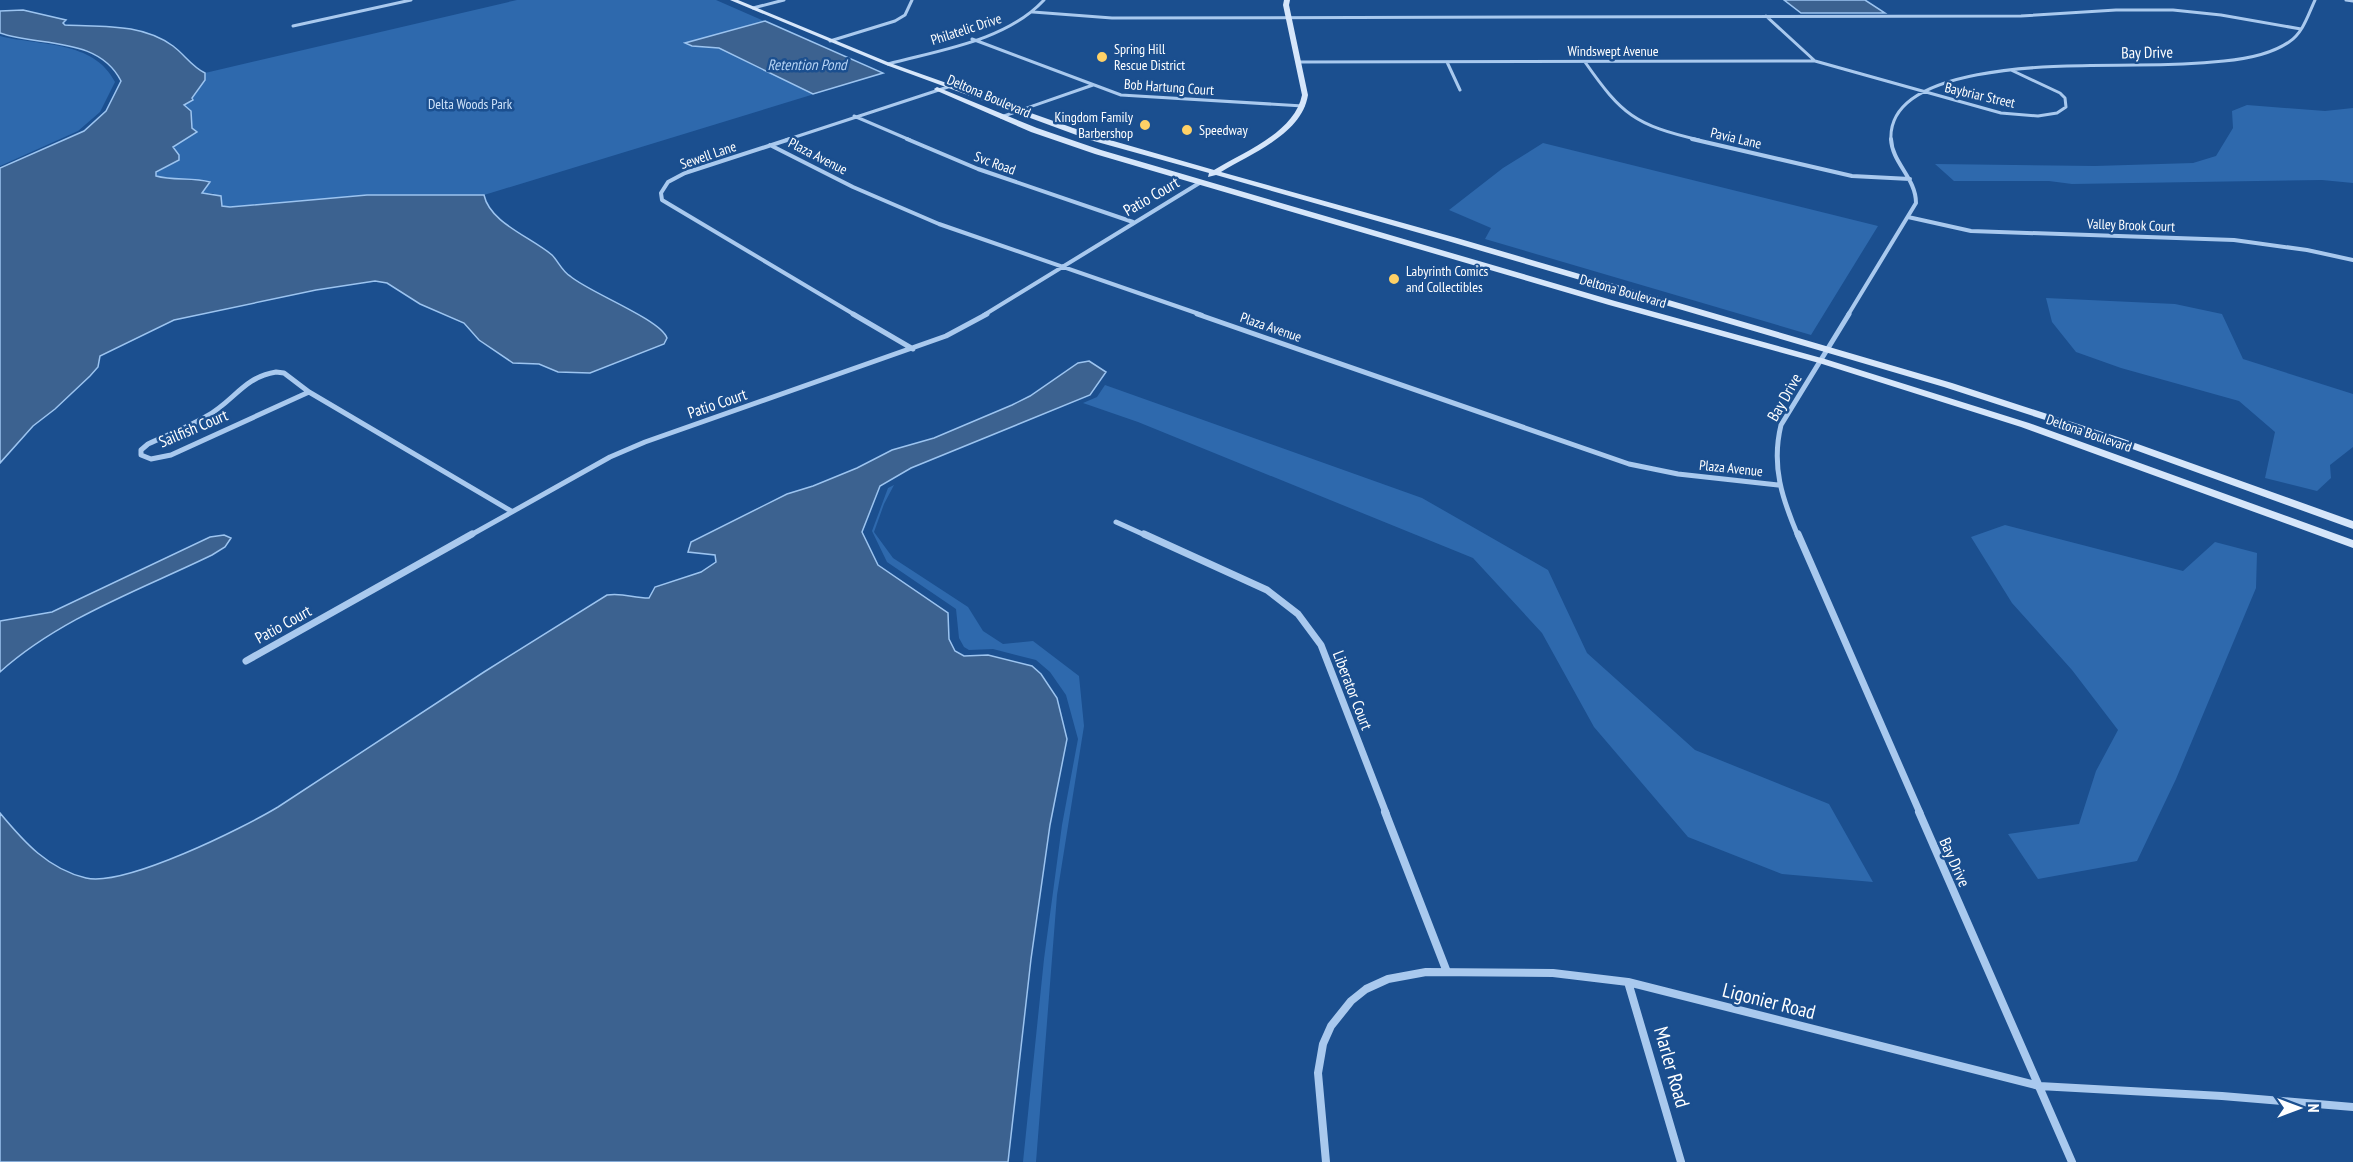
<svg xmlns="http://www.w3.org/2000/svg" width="2353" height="1162" font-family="'PT Sans Narrow',sans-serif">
<rect width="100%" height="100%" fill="#1b4f8f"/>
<path fill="#2e69ad" d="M 517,0 L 716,0 L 883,73 L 484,195 L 367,195 L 230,207 L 222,206 L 213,193 L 201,193 L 210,182 C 191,177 174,181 155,176 L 156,173 L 179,160 L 173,147 L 197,132 L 192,128 L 191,111 L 184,105 L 205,80 L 205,73 Z
M 0,36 C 39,46 94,40 115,82 L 100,112 L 78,131 L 0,166 Z
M 2247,105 L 2325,111 L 2353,108 L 2353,183 L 2322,180 L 2072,184 L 2049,181 L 1954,181 L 1935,164 L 2095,166 L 2193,163 L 2216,156 L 2233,128 L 2232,111 Z
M 1543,143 L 1878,226 L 1811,335 L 1485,239 L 1491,228 L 1449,210 L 1503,168 Z
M 2046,298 L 2175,304 L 2222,314 L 2243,359 L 2353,394 L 2353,447 L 2330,465 L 2331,478 L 2317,491 L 2265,478 L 2275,432 L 2239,401 L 2121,368 L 2076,352 L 2052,322 Z
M 1105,385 L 1422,498 L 1548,570 L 1587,653 L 1695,750 L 1829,804 L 1873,882 L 1782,874 L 1688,837 L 1594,727 L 1542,633 L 1473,558 L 1138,422 L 1083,403 L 1097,397 Z
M 894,485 L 884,504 L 874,532 L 893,558 L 968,607 L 983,631 L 1003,644 L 1033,641 L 1079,676 L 1084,726 L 1057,895 L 1036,1162 L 1023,1162 L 1044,959 L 1062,825 L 1078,739 L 1066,695 L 1050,672 L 1036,660 L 993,649 L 969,650 L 964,647 L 959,638 L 956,609 L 887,562 L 872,531 L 888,488 Z
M 2005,525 L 2183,571 L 2215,542 L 2257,553 L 2256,588 L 2176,779 L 2137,861 L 2038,879 L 2008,834 L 2079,824 L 2096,771 L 2118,730 L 2072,670 L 2012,603 L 1971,537 Z"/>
<path fill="#3c6290" stroke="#9cc4f0" stroke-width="1.5" d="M 1784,0 L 1865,0 L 1885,13 L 1801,13 Z
M 23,10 L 66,20 L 63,23 L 65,25 C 102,27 141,23 173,46 C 184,54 192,67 205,73 L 205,80 L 192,98 L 193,100 L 184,105 L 191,111 L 192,128 L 197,132 L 173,147 L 179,155 L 179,160 L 156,172 L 156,176 C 174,181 192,177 210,182 L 202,193 L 221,196 L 222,206 L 230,207 L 367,195 L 484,195 C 490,223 531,237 552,255 C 558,261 562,271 570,276 C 588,292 660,319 667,338 L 664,344 L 590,373 L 558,372 L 539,364 L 513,363 L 479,340 L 464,323 L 420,304 L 387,283 L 375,281 L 316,290 L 174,320 L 100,356 L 98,367 L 90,376 L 55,409 L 33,426 L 0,463 L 0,168 L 84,131 L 106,111 L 121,81 C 98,36 40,47 0,33 L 0,11 Z
M 765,21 L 883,73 L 813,94 L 719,48 L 692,46 L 685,43 Z
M 1089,361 L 1106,372 L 1090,395 L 911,468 L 880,486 L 862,532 L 878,565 L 948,613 L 949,639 L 955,651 L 964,656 L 988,655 L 1032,666 L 1041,674 L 1057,698 L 1067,739 L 1050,825 L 1031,959 L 1008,1162 L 0,1162 L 0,813 C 24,842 48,869 86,878 C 125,887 243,828 278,807 L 484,672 L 607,595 C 626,593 632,598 649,598 L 655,587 L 701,572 L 716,562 L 715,555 L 688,552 L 691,542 L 787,494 L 813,486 L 857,468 L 892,450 L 934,438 L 1012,405 L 1030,396 L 1078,363 Z
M 224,535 L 231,538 L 225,547 L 212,555 C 140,590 60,618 0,672 L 0,621 L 52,612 L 210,537 Z"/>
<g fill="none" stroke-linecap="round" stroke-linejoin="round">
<path stroke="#a9c9ee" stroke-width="3" d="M 2346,0 L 2353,1
M 753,8 L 784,0
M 1033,12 L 1112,18 L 2021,16 L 2116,10 L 2173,10 L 2221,15 L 2301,29
M 1766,16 L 1815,61
M 293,26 L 411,0
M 972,39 L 1121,95 L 1303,106
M 830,41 L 895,21 L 905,15 L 912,0
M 1298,62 L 1815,61 L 2001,113 L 2038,116 L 2057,113 L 2066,107 L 2065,98 L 2060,93 L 2011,70
M 1447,62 L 1460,90
M 1585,62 C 1622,115 1635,125 1699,140
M 888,64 C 940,50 1006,41 1044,0
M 854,116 L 910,140
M 1001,117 L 1093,85
M 786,140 L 951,86
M 1891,140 C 1886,58 2085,66 2137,65 C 2166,65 2195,64 2224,61 C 2246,59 2270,55 2289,42 C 2303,33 2308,15 2315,0"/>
<path stroke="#a9c9ee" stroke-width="4" d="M 790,139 L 685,173 L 668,182 L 661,193 L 662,200 L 855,315
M 907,139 L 978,169 L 1133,222
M 1692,139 L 1852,176 L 1910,179
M 770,145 L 853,187 L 939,224 L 1202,315
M 1908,217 L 1971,231 L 2234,240 L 2307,250 L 2353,260
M 984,315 L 1201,182
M 1848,315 L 1916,203 C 1916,178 1892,163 1891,139"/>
<path stroke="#a9c9ee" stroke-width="5" d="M 853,314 L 913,349
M 1197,314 L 1629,464 L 1678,474 L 1778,485
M 276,372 L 284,373 L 309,392 L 171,455 L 151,459 L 141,455 L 141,450 L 148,444 C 167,435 189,427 207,416 C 234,401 244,377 276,372 Z
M 309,392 L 511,511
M 1116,522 L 1147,536
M 469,536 L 610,457 L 645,442 L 946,336 L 987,314
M 1798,536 C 1782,498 1771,466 1781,425 L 1849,314"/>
<path stroke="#a9c9ee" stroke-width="7" d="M 1144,534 L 1267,590 L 1298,614 L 1321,645 L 1386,813
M 1798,534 L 1920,813
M 246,661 L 472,534"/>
<path stroke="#a9c9ee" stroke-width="8" d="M 1385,812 L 1447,972
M 1919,812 L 2072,1162
M 1628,982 L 1681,1162
M 1326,1162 L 1318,1073 L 1323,1044 L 1331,1026 L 1351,1001 L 1366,989 L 1388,979 L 1426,972 L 1553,973 L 1628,982 L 2039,1086 L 2222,1096 L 2353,1107"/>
<path fill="#d6e6fa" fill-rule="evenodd" d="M 730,0 L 738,0 L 890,63 L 1096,136 L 1214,170 C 1244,152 1295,132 1302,95 L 1283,5 L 1284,0 L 1290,0 L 1289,5 L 1308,95 C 1302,134 1252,153 1221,172 L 1457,238 L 1952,383 L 2121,438 L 2353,521 L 2353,529 L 2113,442 L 1944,387 L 1451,242 L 1216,175 L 1208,177 L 1209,173 L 1090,140 L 886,65 Z
M 937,87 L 1037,128 L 1101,150 L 1615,301 L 1825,359 L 2029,423 L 2353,540 L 2353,548 L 2021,427 L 1819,363 L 1609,305 L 1095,154 L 1031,132 L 935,90 L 934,89 Z"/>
</g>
<g fill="#ffd166" stroke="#1b4f8f" stroke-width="2">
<circle cx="1102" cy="57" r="6"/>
<circle cx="1145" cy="125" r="6"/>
<circle cx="1187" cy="130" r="6"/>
<circle cx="1394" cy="279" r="6"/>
</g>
<g text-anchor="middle" stroke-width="5" stroke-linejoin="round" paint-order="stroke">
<g font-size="14" fill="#fff" stroke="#1b4f8f">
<text transform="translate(966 29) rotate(-18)" y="5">Philatelic Drive</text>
<text x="1613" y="56">Windswept Avenue</text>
<text transform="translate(1169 87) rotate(4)" y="5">Bob Hartung Court</text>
<text transform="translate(1980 95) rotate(13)" y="5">Baybriar Street</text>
<text transform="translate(989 96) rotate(23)" y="5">Deltona Boulevard</text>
<text transform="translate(1736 138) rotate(13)" y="5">Pavia Lane</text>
<text transform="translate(708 155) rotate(-19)" y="5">Sewell Lane</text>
<text transform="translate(818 156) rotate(27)" y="5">Plaza Avenue</text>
<text transform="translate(995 163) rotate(20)" y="5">Svc Road</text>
<text transform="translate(2131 225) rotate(2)" y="5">Valley Brook Court</text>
<text transform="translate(1623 291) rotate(16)" y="5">Deltona Boulevard</text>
<text transform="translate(1271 327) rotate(19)" y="5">Plaza Avenue</text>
<text transform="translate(2089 433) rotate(19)" y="5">Deltona Boulevard</text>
<text transform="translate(1731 468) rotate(6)" y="5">Plaza Avenue</text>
</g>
<g font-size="14" fill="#fff" stroke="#1b4f8f" text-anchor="start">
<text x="1114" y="54">Spring Hill<tspan x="1114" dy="16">Rescue District</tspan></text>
<text x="1133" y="122" text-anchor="end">Kingdom Family<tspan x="1133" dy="16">Barbershop</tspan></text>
<text x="1199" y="135">Speedway</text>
<text x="1406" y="276">Labyrinth Comics<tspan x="1406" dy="16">and Collectibles</tspan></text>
</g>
<g font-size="14" fill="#cfe3fa" stroke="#1b4f8f">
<text x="470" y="109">Delta Woods Park</text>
</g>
<g font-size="15" font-style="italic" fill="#b5d3f5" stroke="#1b4f8f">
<text x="807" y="70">Retention Pond</text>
</g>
<g font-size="16" fill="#fff" stroke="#1b4f8f">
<text transform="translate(2147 52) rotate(-1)" y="6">Bay Drive</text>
<text transform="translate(1151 196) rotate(-30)" y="6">Patio Court</text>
<text transform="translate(1784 397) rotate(-60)" y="6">Bay Drive</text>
<text transform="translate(717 403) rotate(-19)" y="6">Patio Court</text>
<text transform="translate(193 428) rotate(-23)" y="6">Sailfish Court</text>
<text transform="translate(283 624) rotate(-29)" y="6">Patio Court</text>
<text transform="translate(1353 690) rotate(69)" y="6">Liberator Court</text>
<text transform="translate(1955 862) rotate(66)" y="6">Bay Drive</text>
</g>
<g font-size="20" fill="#fff" stroke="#1b4f8f">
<text transform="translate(1769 1001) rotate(14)" y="7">Ligonier Road</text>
<text transform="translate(1672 1067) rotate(74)" y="7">Marler Road</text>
</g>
</g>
<g transform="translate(2299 1108) rotate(90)" stroke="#1b4f8f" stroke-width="4.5" paint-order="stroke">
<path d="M0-4.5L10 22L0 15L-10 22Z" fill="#ffffff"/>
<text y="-9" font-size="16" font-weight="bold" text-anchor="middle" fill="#ffffff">N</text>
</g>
</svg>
